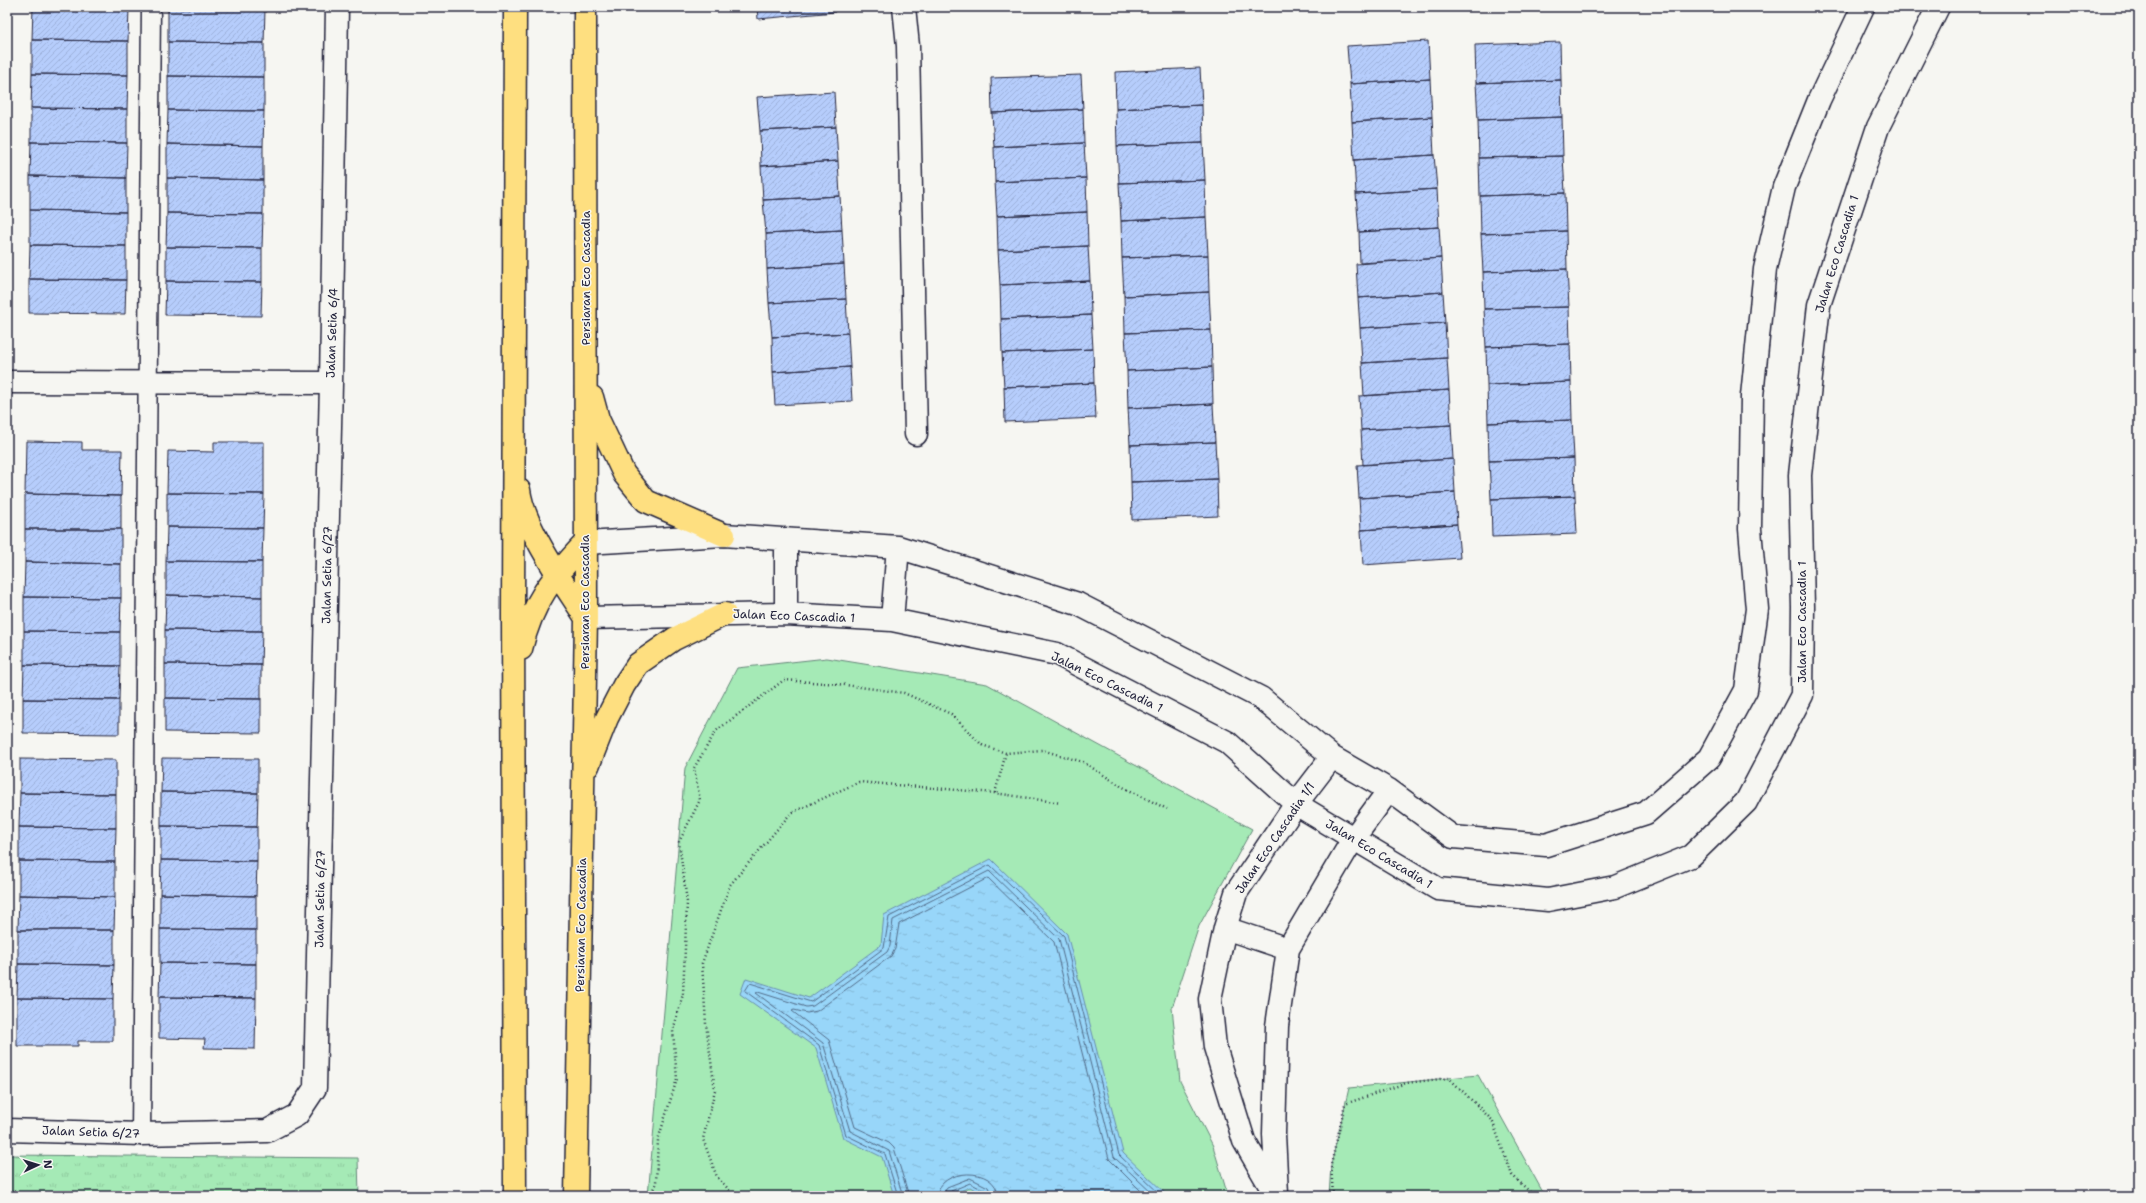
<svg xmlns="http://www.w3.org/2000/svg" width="2146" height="1203" font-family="'Shantell Sans',sans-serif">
<defs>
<pattern id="grass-tufts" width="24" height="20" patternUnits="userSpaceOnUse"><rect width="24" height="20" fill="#a5eab6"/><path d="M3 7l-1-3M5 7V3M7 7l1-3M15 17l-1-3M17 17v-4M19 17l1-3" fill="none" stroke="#8ec89d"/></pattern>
<pattern id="water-ripples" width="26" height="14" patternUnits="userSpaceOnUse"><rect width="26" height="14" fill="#98d6f9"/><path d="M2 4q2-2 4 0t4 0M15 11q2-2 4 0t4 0" fill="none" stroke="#83b7d6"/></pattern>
<pattern id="building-hatch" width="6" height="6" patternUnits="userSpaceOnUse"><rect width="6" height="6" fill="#b6cdfc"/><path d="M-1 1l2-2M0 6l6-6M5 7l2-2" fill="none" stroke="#9cb0d9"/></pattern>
</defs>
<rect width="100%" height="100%" fill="#f6f6f2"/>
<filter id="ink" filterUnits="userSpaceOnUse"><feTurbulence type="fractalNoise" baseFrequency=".025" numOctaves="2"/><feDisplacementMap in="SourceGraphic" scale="8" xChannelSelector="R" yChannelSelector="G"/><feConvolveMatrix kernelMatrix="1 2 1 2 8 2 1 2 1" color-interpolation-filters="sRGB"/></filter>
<g filter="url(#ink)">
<path fill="url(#grass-tufts)" stroke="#648678" d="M 7,1155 L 358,1158 L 359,1196 L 7,1196 Z"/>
<path fill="#a5eab6" stroke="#648678" d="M 827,658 L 987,684 L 1252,829 L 1199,926 L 1172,1008 L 1180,1081 L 1213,1146 L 1228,1196 L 648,1196 L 685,768 L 737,668 Z
M 1478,1075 L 1545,1196 L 1329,1196 L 1331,1165 L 1349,1088 Z"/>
<path fill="url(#water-ripples)" stroke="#698ead" d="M 991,859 L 1067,934 L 1123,1153 L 1168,1196 L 986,1196 L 970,1187 L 948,1196 L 894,1196 L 882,1157 L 843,1138 L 816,1048 L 740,994 L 746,978 L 809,998 L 881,945 L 884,915 Z"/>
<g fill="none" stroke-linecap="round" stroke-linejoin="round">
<path stroke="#516a87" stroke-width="1" d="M 898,1196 L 885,1154 L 846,1135 L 819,1045 L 745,991 L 750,983 L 811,1002 L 884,948 L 889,917 L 990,865 L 1064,936 L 1119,1155 L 1162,1196
M 903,1196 L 889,1151 L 850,1131 L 823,1043 L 756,993 L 758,992 L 806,1007 L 813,1006 L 887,952 L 890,946 L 893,920 L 989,871 L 1059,939 L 1114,1157 L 1155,1196
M 909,1196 L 894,1148 L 889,1143 L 855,1127 L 829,1040 L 792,1011 L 794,1010 L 807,1013 L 817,1011 L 891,956 L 895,949 L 899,924 L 988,878 L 1054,942 L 1109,1159 L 1146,1196
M 937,1196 C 938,1168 997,1165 998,1196
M 943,1196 L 947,1187 L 970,1178 L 988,1187 L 992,1196
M 948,1196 L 951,1191 L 970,1183 L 985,1191 L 987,1196"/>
</g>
<path fill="url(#building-hatch)" stroke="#22223b" d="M 33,7 L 129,7 L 128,41 L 32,40 Z
M 265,7 L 265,9 L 168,8 L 168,7 Z
M 757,7 L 834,7 L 835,12 L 758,19 Z
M 987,7 L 1017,7 L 988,9 Z
M 168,8 L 265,9 L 264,43 L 168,42 Z
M 32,40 L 128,41 L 128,75 L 32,74 Z
M 1428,41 L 1430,79 L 1350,84 L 1347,46 Z
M 168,42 L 264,43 L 264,77 L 168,76 Z
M 1560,42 L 1561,80 L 1476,83 L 1475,45 Z
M 1200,68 L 1202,105 L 1116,109 L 1115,72 Z
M 32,74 L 128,75 L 127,109 L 31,108 Z
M 1081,75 L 1083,109 L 992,113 L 991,78 Z
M 168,76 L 264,77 L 264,111 L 168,110 Z
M 1430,79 L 1432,117 L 1352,122 L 1350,84 Z
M 1561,80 L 1562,117 L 1478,120 L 1476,83 Z
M 834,92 L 836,127 L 760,131 L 757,97 Z
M 1202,105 L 1203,143 L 1117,146 L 1116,109 Z
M 31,108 L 127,109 L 127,143 L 31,142 Z
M 1083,109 L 1084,143 L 994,147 L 992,113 Z
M 168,110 L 264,111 L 263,146 L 167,144 Z
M 1432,117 L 1434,155 L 1354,160 L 1352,122 Z
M 1562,117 L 1563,156 L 1479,158 L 1478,120 Z
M 836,127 L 838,161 L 761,166 L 760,131 Z
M 31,142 L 127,143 L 126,178 L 30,176 Z
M 1084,143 L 1086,178 L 995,182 L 994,147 Z
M 1203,143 L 1205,180 L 1119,183 L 1117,146 Z
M 167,144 L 263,146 L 263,180 L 167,178 Z
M 1434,155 L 1437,189 L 1356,194 L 1354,160 Z
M 1563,156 L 1565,193 L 1480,196 L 1479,158 Z
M 838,161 L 840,196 L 763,200 L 761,166 Z
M 30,176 L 126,178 L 126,212 L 30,210 Z
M 167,178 L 263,180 L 263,214 L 167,213 Z
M 1086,178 L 1087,212 L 997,216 L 995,182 Z
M 1205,180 L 1206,217 L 1121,221 L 1119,183 Z
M 1437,189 L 1439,227 L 1359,232 L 1356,194 Z
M 1565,193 L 1566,231 L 1481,234 L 1480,196 Z
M 840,196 L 842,230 L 766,234 L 763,200 Z
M 30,210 L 126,212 L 126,246 L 30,245 Z
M 1087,212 L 1088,246 L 998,250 L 997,216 Z
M 167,213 L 263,214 L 262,248 L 166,247 Z
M 1206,217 L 1208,255 L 1122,258 L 1121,221 Z
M 1439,227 L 1441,258 L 1360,263 L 1359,232 Z
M 842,230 L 844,264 L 767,269 L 766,234 Z
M 1566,231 L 1567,269 L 1483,272 L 1481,234 Z
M 30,245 L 126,246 L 126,280 L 29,279 Z
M 1088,246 L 1090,281 L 1000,285 L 998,250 Z
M 166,247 L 262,248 L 262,282 L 166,281 Z
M 1208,255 L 1209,292 L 1124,296 L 1122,258 Z
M 1441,258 L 1443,292 L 1358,298 L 1356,264 Z
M 844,264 L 846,299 L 769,303 L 767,269 Z
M 1567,269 L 1569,307 L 1484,309 L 1483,272 Z
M 29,279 L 126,280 L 125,314 L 29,313 Z
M 166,281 L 262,282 L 261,316 L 165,315 Z
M 1090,281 L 1091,315 L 1001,319 L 1000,285 Z
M 1209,292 L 1211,330 L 1125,333 L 1124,296 Z
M 1443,292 L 1445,323 L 1360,328 L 1358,298 Z
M 846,299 L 848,333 L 772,337 L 769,303 Z
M 1569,307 L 1570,344 L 1486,347 L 1484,309 Z
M 1091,315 L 1093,349 L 1002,353 L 1001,319 Z
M 1445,323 L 1447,358 L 1362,363 L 1360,328 Z
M 1211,330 L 1212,367 L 1127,371 L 1125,333 Z
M 848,333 L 850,367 L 773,372 L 772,337 Z
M 1570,344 L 1571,382 L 1487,385 L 1486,347 Z
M 1093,349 L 1094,383 L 1004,387 L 1002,353 Z
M 1447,358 L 1449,390 L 1364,396 L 1362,363 Z
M 850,367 L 852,401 L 775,405 L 773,372 Z
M 1212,367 L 1213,404 L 1128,408 L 1127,371 Z
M 1571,382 L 1572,420 L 1488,423 L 1487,385 Z
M 1094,383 L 1096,418 L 1005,422 L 1004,387 Z
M 1449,390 L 1451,425 L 1361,430 L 1359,396 Z
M 1213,404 L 1215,442 L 1130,445 L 1128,408 Z
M 1572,420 L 1574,458 L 1489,461 L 1488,423 Z
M 1451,425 L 1453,459 L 1363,465 L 1361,430 Z
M 26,441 L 82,442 L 82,450 L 122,450 L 121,496 L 25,494 Z
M 214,442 L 264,442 L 264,494 L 167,493 L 168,451 L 214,452 Z
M 1215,442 L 1217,479 L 1131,482 L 1130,445 Z
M 1574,458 L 1575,496 L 1491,499 L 1489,461 Z
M 1453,459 L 1455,492 L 1359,498 L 1357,465 Z
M 1217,479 L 1218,516 L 1132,520 L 1131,482 Z
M 1455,492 L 1457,524 L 1361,530 L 1359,498 Z
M 167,493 L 264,494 L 263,528 L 167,527 Z
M 25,494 L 121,496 L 121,529 L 25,529 Z
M 1575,496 L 1577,534 L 1492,537 L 1491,499 Z
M 1457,524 L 1460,558 L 1363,565 L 1361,530 Z
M 167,527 L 263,528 L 262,562 L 166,561 Z
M 25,529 L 121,529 L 121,564 L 25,562 Z
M 166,561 L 262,562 L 262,597 L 166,595 Z
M 25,562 L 121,564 L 121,598 L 24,597 Z
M 166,595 L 262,597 L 262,631 L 165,630 Z
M 24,597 L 121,598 L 120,632 L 24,631 Z
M 165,630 L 262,631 L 261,665 L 165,664 Z
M 24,631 L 120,632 L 120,666 L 24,665 Z
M 165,664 L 261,665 L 261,699 L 165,698 Z
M 24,665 L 120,666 L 119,700 L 23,699 Z
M 165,698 L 261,699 L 261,733 L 165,732 Z
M 23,699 L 119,700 L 119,734 L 23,733 Z
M 162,758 L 258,759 L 258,793 L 161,792 Z
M 20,759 L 116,760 L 116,794 L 20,793 Z
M 161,792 L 258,793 L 257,827 L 161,826 Z
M 20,793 L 116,794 L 116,828 L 19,827 Z
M 161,826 L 257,827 L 257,861 L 161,860 Z
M 19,827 L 116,828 L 115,862 L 19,861 Z
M 161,860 L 257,861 L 256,896 L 160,894 Z
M 19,861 L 115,862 L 115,897 L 19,895 Z
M 160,894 L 256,896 L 256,930 L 160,929 Z
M 19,895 L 115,897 L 114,930 L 18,930 Z
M 160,929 L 256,930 L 256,964 L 160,963 Z
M 18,930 L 114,930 L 114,965 L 18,964 Z
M 160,963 L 256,964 L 256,998 L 159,997 Z
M 18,964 L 114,965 L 113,999 L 17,998 Z
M 159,997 L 256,998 L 255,1049 L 204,1048 L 205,1039 L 159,1038 Z
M 17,998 L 113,999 L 113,1041 L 78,1041 L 78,1046 L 17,1046 Z"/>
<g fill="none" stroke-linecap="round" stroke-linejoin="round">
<defs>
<path id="lane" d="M 141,1134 L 151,7"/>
<path id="street" d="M 904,7 L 908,46 L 916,434
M 7,382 L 331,383 L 337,7
M 585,543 L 724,535 L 898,547 L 1078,604 L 1261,698 L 1332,757 L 1389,790 L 1453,837 L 1546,845 L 1646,813 L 1709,758 L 1746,690 L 1757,609 L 1750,529 L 1752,396 L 1765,269 L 1784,187 L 1819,100 L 1863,7
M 786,614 L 786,539
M 586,618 L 786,614 L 892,620 L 1057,654 L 1227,742 L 1296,804 L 1438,889 L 1548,900 L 1615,887 L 1691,856 L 1746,802 L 1802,695 L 1803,607 L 1800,475 L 1819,305 L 1878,127 L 1938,7
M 892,620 L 898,547
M 1225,928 L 1288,949
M 7,1130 L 141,1134 L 267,1131 L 297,1115 L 315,1088 L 331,383
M 1277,1194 L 1274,1134 L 1277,1026 L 1288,949 L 1353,839 L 1389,790
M 1276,1196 L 1244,1141 L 1215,1047 L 1210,999 L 1225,928 L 1236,893 L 1296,804 L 1332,757"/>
<path id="primary" d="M 515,7 L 513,615 L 515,1196
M 592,397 L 598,419 L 624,474 L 646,501 L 724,535
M 519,490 C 524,529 565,585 586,618
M 521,649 C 532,602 552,578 585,543
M 588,766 L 607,718 L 624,685 L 638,664 L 674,639 L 725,614
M 576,1196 L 586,618 L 585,7"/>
</defs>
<use href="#lane" stroke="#22223b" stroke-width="21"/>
<use href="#street" stroke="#22223b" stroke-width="25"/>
<use href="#primary" stroke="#22223b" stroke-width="25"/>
<path stroke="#22223b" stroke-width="2.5" stroke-dasharray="1 3" stroke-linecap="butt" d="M 995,793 L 1006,753
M 650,1196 L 656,1183 L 658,1140 L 677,1079 L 673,1031 L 683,994 L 687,902 L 679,842 L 700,800 L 694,768 L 716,731 L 784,680 L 838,684 L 904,693 L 951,714 L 982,745 L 1006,753 L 1042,750 L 1083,762 L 1121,786 L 1167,809
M 722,1196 L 730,1190
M 735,1196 L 717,1177 L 703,1139 L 715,1090 L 706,1024 L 702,963 L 730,885 L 791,813 L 859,782 L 995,793 L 1061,803
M 1333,1196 L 1331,1165 L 1345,1104 L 1406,1083 L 1449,1078 L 1492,1120 L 1512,1175 L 1534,1196"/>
<use href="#lane" stroke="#f6f6f2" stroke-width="18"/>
<use href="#street" stroke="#f6f6f2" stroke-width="22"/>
<use href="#primary" stroke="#fedf80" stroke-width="22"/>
</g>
</g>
<g text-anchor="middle" stroke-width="3" stroke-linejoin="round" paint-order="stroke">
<g font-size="12" fill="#22223b" stroke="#f6f6f2">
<text transform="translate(1837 254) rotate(-73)" y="4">Jalan Eco Cascadia 1</text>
<text transform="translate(586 278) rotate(-90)" y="4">Persiaran Eco Cascadia</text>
<text transform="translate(332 333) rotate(-88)" y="4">Jalan Setia 6/4</text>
<text transform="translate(327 575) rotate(-89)" y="4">Jalan Setia 6/27</text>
<text transform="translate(585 602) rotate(-90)" y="4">Persiaran Eco Cascadia</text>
<text transform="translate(794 616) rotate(2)" y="4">Jalan Eco Cascadia 1</text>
<text transform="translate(1802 622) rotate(-90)" y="4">Jalan Eco Cascadia 1</text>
<text transform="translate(1107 682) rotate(26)" y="4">Jalan Eco Cascadia 1</text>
<text transform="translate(1275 838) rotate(-56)" y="4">Jalan Eco Cascadia 1/1</text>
<text transform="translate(1379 854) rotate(31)" y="4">Jalan Eco Cascadia 1</text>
<text transform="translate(320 899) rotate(-89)" y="4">Jalan Setia 6/27</text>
<text transform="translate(581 925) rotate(-89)" y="4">Persiaran Eco Cascadia</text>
<text transform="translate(91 1132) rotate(2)" y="4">Jalan Setia 6/27</text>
</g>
</g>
<rect width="2146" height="1203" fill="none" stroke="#f6f6f2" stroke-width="24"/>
<rect x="12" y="12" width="2122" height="1179" fill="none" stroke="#22223b" stroke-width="1.5" filter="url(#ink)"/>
<g transform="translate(38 1165) rotate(86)" stroke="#f6f6f2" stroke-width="3" paint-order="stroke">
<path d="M0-3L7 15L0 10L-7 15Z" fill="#22223b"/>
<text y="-6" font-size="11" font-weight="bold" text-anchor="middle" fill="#22223b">N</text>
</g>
</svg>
